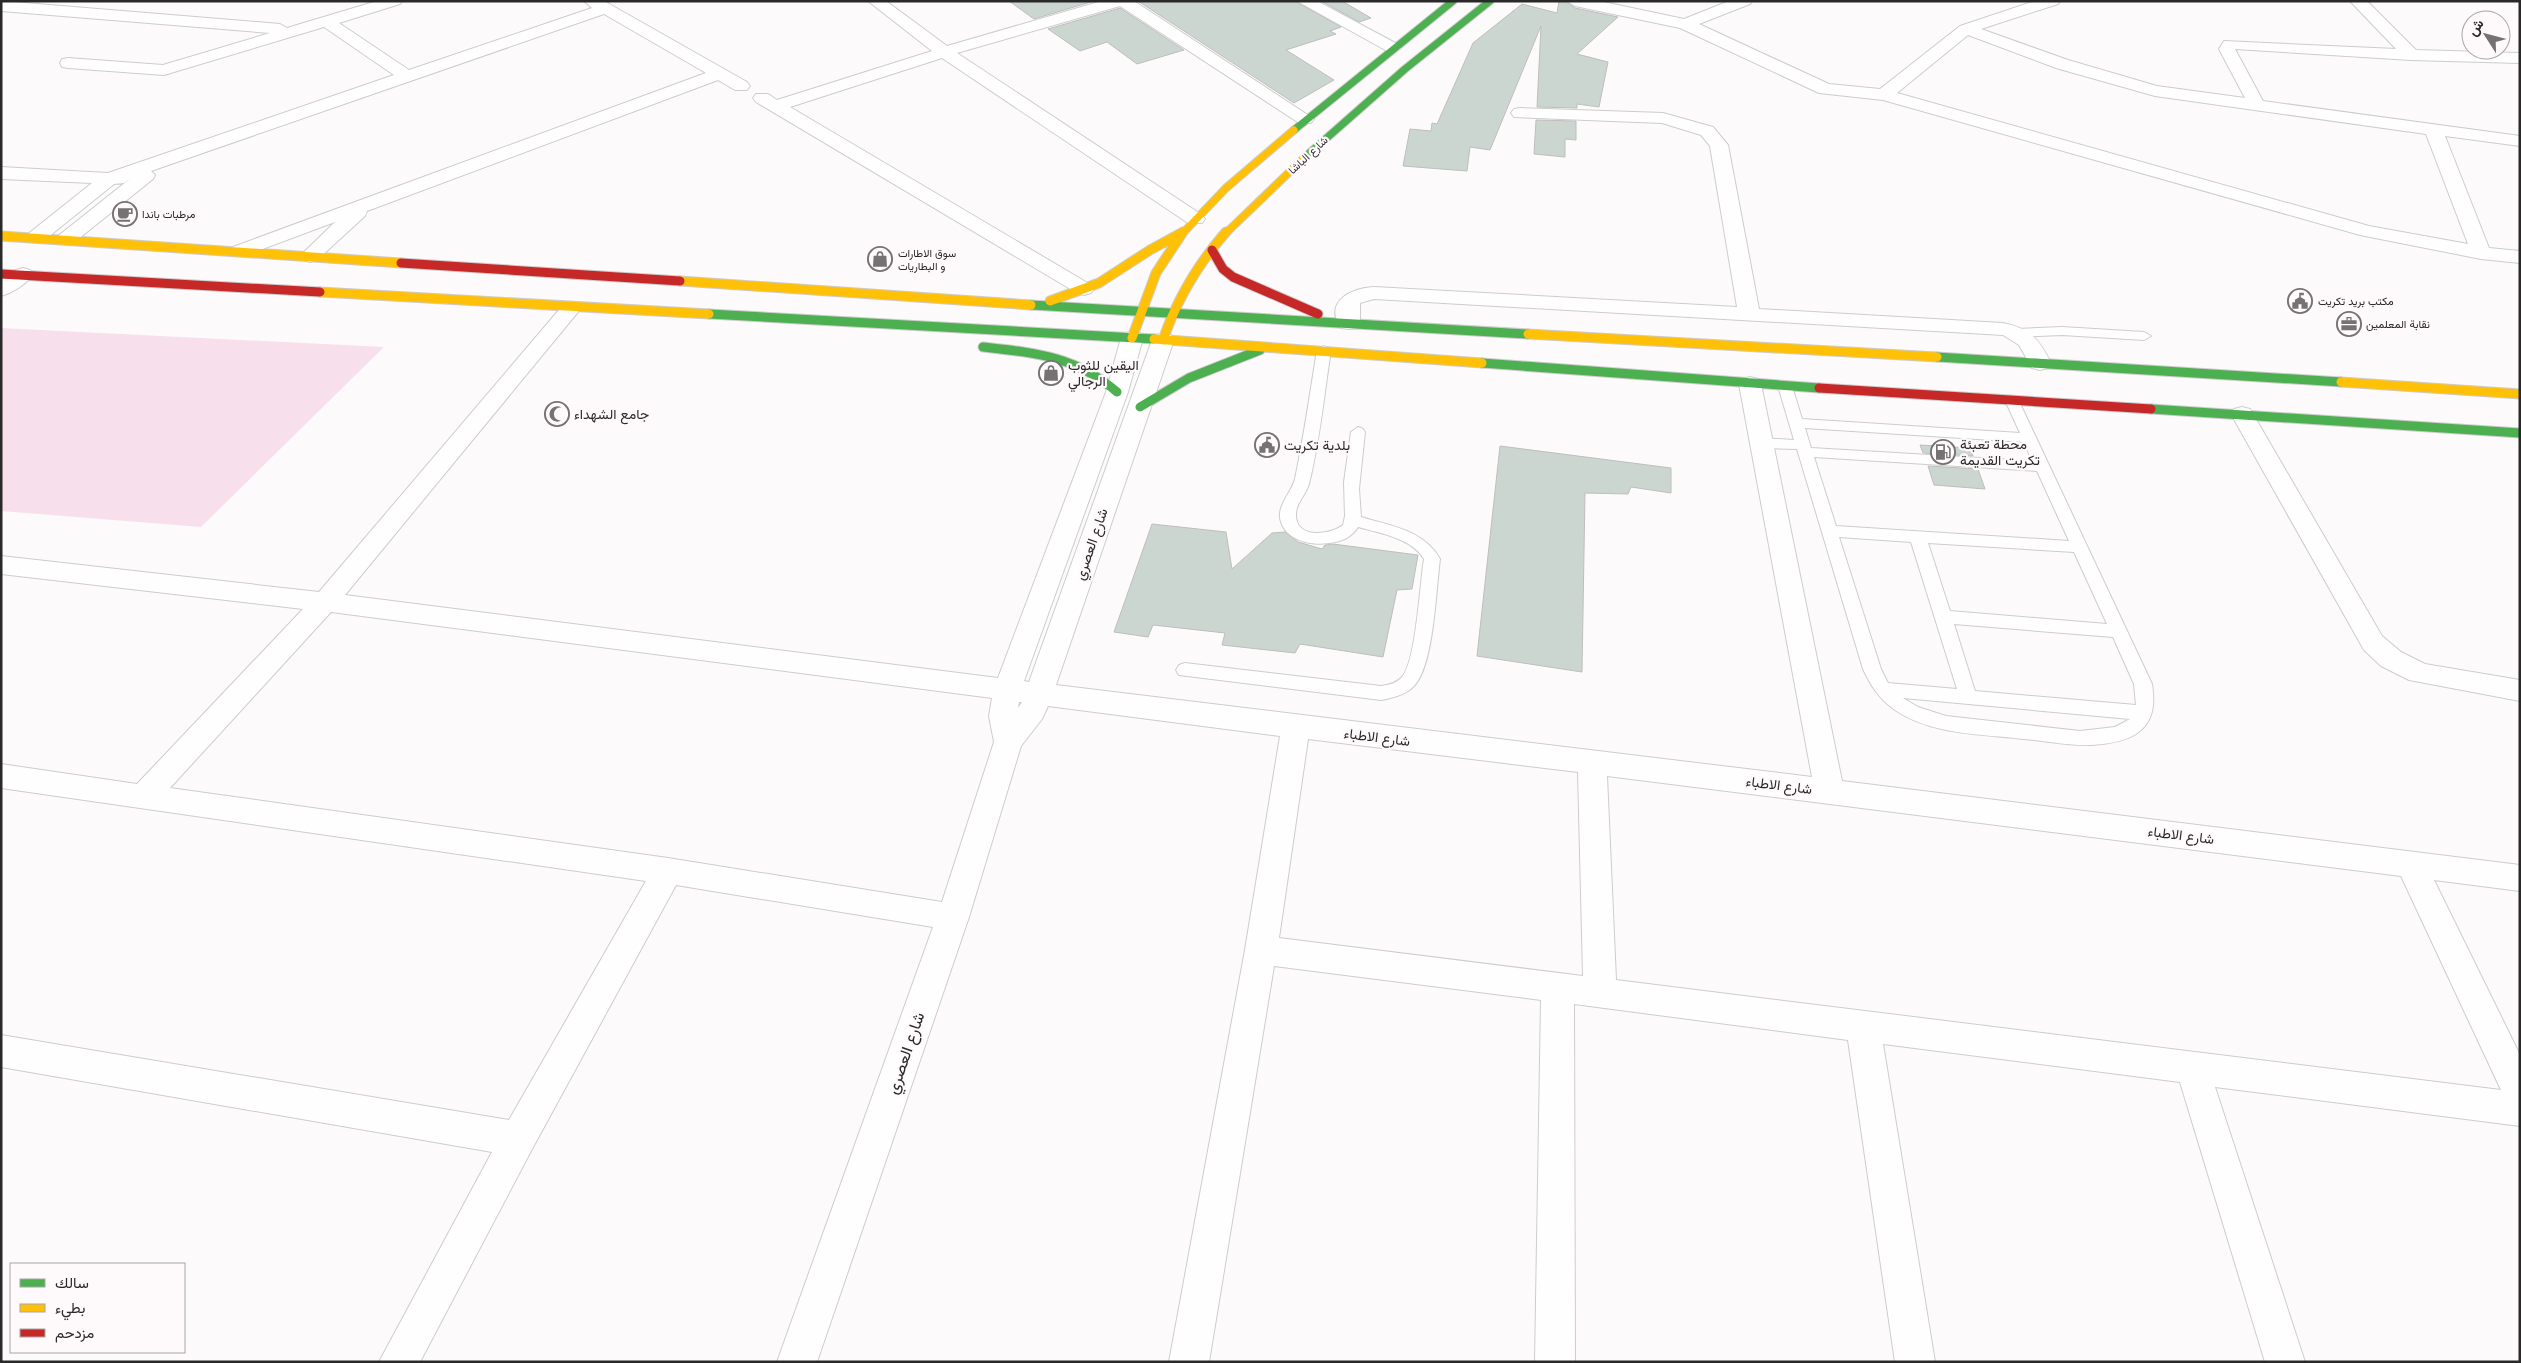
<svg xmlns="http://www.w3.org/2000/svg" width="2521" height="1363" font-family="Arial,Vazirmatn,sans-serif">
<rect width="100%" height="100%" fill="#fdfafb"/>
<path fill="#f7e0ec" d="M 1,328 L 384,347 L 201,527 L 1,511 Z"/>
<path fill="#ccd6d0" stroke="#bebebd" d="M 1009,1 L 1094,1 L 1034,19 Z
M 1138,1 L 1295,1 L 1341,27 L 1330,31 L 1336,34 L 1286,50 L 1334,80 L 1294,103 Z
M 1321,1 L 1342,1 L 1371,18 L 1359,22 Z
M 1559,1 L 1565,1 L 1575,8 L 1618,17 L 1577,54 L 1608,62 L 1599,107 L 1577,104 L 1577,108 L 1537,107 L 1541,26 L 1490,150 L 1470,147 L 1467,171 L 1403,166 L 1410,129 L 1431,131 L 1432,123 L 1437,124 L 1473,43 L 1522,4 L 1557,13 Z
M 1120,8 L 1184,50 L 1137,64 L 1107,42 L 1080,51 L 1048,29 Z
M 1536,120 L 1576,121 L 1576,140 L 1565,139 L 1565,157 L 1534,154 Z
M 1920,445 L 1970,448 L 1973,456 L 1923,453 Z
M 1500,446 L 1671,468 L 1671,493 L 1631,487 L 1628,494 L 1585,493 L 1582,672 L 1477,656 Z
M 1928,466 L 1978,469 L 1985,489 L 1934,485 Z
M 1152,524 L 1226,532 L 1232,569 L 1272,533 L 1285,532 L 1298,542 L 1322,549 L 1325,545 L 1333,544 L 1418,555 L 1412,589 L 1397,590 L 1383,657 L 1300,644 L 1295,653 L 1222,645 L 1225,633 L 1153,625 L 1148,637 L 1114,632 Z"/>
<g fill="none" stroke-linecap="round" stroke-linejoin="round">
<defs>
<path id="lane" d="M 2062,327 L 2144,332 L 2151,336 L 2144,340 L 2062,335 L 2017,337 L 2010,333 L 2017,329 Z
M 1324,346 L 1331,350 C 1324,395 1320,440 1309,484 C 1306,495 1295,504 1296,516 C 1297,539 1330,535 1343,525 L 1345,516 L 1344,482 L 1351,432 L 1358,427 L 1363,429 L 1365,432 L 1359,489 L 1361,517 C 1391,526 1424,530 1440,559 C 1436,588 1434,668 1413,687 C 1405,695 1392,698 1381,700 L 1179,675 L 1176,670 L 1179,665 L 1185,663 L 1381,686 C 1389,685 1397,683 1402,677 C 1416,662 1420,583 1424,559 C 1412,538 1379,533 1358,527 C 1352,537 1341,542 1329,543 C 1310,546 1284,540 1280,518 C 1278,505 1292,491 1295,479 C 1304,436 1310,393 1317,350 Z
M 1785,382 L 1792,386 L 1802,419 L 2020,433 L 2005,400 L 2007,397 L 2017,397 L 2152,684 C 2155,704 2154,722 2136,734 C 2123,742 2106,744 2092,745 C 2069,746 2046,741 2024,739 C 1981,734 1931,735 1895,710 C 1879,699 1871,686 1863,669 L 1797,449 L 1761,448 L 1754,443 L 1761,438 L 1794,440 L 1778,386 ZM 1805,428 L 2024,442 L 2032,461 L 1811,448 ZM 1814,457 L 2037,471 L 2069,541 L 1836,526 ZM 1839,537 L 1911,542 L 1957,689 L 1888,683 L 1881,669 ZM 1928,543 L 2074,552 L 2107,624 L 1950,611 ZM 1954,624 L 2113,637 L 2134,684 L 2136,705 L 1975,691 ZM 1903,698 L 2130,719 L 2115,727 L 2080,731 L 1946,716 L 1918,707 Z"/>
<path id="street" d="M 1,1 L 280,24 L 287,28 L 377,1 L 402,1 L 400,4 L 339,23 L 409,70 L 592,8 L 584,1 L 604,1 L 747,82 L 750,86 L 747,90 L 735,90 L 718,80 L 367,211 L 365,216 L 317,260 L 310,262 L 303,260 L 300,256 L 335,222 L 244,256 L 230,256 L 227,252 L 230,248 L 706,73 L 604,14 L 151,171 L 155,175 L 153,179 L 72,244 L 58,244 L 55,240 L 58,236 L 131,178 L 124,183 L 114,184 L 42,242 L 28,242 L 25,238 L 28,234 L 92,183 L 1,179 L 1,167 L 108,173 L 394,75 L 324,27 L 164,75 L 68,68 L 62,67 L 60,63 L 62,59 L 68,58 L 163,65 L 270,33 L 1,11 Z
M 868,1 L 886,1 L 947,46 L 1102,1 L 1134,1 L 1314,119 L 1311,123 L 1299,123 L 1120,6 L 957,53 L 1202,215 L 1205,219 L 1202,223 L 1188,223 L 942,58 L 790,107 L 1091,285 L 1094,289 L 1091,293 L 1084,295 L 1077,293 L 756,102 L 753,98 L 756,94 L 768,94 L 777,100 L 932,51 Z
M 1297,1 L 1317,1 L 1399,45 L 1401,48 L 1393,53 L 1387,51 Z
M 1567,1 L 1599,1 L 1684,19 L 1729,1 L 1752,1 L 1750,4 L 1699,24 L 1829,84 L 1880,89 L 1960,26 L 2035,1 L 2060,1 L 2058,4 L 1981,29 L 2068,60 L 2157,86 L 2245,98 L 2219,49 L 2224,41 L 2396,49 L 2350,1 L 2367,1 L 2416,50 L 2520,53 L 2520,63 L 2411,60 L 2235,49 L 2263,101 L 2520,136 L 2520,146 L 2445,136 L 2489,248 L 2520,251 L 2520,263 L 2481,259 L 2360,235 L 1883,100 L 1819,93 L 1680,28 L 1575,6 ZM 1968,35 L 2056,68 L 2155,96 L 2426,134 L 2468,244 L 2369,226 L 1897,93 Z
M 1520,108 L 1663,113 L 1713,127 L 1728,145 L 1759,309 L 2003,323 C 2031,329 2038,338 2051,363 L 2048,368 L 2040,370 L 2032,368 L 2019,345 L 2003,335 L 1374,299 L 1360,303 L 1360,323 L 1357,328 L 1349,329 L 1341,328 C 1323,301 1352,288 1374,287 L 1737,307 L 1710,146 L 1701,135 L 1662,123 L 1514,117 L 1511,113 L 1514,109 Z
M 23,268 L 30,270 L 33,274 C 27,284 12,293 1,296 L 1,280 L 16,270 Z
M 571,302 L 578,304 L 581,308 L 578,312 L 345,595 L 998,678 L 1106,392 L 1121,338 L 1124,333 L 1132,332 L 1140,333 L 1143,338 L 1128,392 L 1024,681 L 1029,682 L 1152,340 L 1155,335 L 1163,334 L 1171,335 L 1174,340 L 1056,685 L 1812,777 L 1739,384 L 1742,379 L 1750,377 L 1758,379 L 1761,384 L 1842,781 L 2520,865 L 2520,891 L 2434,880 L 2520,1055 L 2520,1126 L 2215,1087 L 2305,1362 L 2265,1362 L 2180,1082 L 1883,1044 L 1935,1362 L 1895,1362 L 1848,1040 L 1574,1004 L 1575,1362 L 1535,1362 L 1541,1000 L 1274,966 L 1209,1362 L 1169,1362 L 1245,950 L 1280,736 L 1048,706 L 1042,719 L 1021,746 L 969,917 L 817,1362 L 777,1362 L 933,927 L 676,885 L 531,1151 L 420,1362 L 379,1362 L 492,1152 L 1,1067 L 1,1035 L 509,1120 L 646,881 L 1,788 L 1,764 L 137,784 L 303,609 L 1,574 L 1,556 L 319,592 L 564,304 ZM 331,612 L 992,698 L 989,716 L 994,742 L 942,902 L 668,858 L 170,788 ZM 1019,702 L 1022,702 L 1018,708 ZM 1308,739 L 1578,772 L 1583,976 L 1279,938 ZM 1607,776 L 2401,876 L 2501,1090 L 1616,980 Z
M 2242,407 L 2250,409 L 2253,414 L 2382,636 L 2401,652 L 2425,664 L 2520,680 L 2520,701 L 2409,680 L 2381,666 L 2364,650 L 2231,414 L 2234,409 Z"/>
<path id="fast-far1" d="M 1294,130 L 1453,1
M 1304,158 L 1405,69 L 1490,1"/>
<path id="fast" d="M 1031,305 L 1528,334
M 709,314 L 1154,339
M 983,347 C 1036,353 1075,356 1117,392
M 1937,357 L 2341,382
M 1482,363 L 1819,388
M 1140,407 L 1189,378 L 1260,350
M 2151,409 L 2520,433"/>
<path id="slow-far1" d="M 1181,234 L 1184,232
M 1182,234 L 1226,188 L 1294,130
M 1225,234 L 1304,158"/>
<path id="slow" d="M 1,236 L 401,263
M 680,281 L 1031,305
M 320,292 L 709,314
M 1050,301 L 1099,283 L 1150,250 L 1183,232
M 1528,334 L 1937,357
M 1132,338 L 1156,273 L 1183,232
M 1154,339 L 1482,363
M 1163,340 C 1177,299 1197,265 1226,232
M 2341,382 L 2520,394"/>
<path id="jam" d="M 1212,250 L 1223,269 L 1233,277 L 1318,314
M 401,263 L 680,281
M 1,274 L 320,292
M 1819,388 L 2151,409"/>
</defs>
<use href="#lane" stroke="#cecccd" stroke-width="2"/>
<use href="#street" stroke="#cecccd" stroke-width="2"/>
<use href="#fast-far1" stroke="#cecccd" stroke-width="9"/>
<use href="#fast" stroke="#cecccd" stroke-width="11"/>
<use href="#slow-far1" stroke="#cecccd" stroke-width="9"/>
<use href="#slow" stroke="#cecccd" stroke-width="11"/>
<use href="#jam" stroke="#cecccd" stroke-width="11"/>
<use href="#lane" fill="#fffefe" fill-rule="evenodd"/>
<use href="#street" fill="#fffefe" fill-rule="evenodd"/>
<use href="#fast-far1" stroke="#4caf50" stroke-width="7"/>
<use href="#fast" stroke="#4caf50" stroke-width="9"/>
<use href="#slow-far1" stroke="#ffc107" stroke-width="7"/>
<use href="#slow" stroke="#ffc107" stroke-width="9"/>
<use href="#jam" stroke="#c62828" stroke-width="9"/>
</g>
<defs>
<symbol id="cafe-ring" viewBox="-11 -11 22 22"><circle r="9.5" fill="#fef9fb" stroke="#747273" stroke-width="1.5"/><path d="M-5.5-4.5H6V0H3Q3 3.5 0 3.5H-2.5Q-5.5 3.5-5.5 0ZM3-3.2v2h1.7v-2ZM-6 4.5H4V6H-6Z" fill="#747273"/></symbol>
<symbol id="shop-ring" viewBox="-11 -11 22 22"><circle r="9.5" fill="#fef9fb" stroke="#747273" stroke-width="1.5"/><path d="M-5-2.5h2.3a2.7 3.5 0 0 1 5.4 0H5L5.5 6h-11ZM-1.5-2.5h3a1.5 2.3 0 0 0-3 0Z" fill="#747273"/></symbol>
<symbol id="civic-ring" viewBox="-11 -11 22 22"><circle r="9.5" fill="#fef9fb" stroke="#747273" stroke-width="1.5"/><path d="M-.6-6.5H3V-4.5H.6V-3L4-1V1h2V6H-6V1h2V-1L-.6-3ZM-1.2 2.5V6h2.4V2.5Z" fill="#747273"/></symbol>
<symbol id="office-ring" viewBox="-11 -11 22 22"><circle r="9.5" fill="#fef9fb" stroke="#747273" stroke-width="1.5"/><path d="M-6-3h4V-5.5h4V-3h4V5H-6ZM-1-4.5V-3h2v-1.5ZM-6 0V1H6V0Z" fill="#747273"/></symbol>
<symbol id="mosque-ring" viewBox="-11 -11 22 22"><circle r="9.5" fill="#fef9fb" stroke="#747273" stroke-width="1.5"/><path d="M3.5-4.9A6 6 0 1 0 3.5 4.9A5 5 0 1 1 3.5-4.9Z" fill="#747273"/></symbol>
<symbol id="fuel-ring" viewBox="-11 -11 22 22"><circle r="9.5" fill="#fef9fb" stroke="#747273" stroke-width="1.5"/><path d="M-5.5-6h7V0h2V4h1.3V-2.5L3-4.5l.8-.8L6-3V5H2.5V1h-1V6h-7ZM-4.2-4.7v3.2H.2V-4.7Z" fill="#747273"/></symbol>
</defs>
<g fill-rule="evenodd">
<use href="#cafe-ring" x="111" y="200" width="28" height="28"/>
<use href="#shop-ring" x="866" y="245" width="28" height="28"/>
<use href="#civic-ring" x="2286" y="287" width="28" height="28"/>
<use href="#office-ring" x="2335" y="310" width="28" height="28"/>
<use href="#shop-ring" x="1037" y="359" width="28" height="28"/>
<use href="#mosque-ring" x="543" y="400" width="28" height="28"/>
<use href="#civic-ring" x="1253" y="431" width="28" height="28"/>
<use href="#fuel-ring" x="1929" y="438" width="28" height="28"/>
</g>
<g text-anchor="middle" stroke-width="4.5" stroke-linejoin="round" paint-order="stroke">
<g font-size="11" fill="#2a292a" stroke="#fef9fb">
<text transform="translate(1308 155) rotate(-43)" y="4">شارع الباشا</text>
</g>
<g font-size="11" fill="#2a292a" stroke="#fef9fb" text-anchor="start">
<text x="142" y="218">مرطبات باندا</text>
<text x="898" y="257">سوق الاطارات<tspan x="898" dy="13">و البطاريات</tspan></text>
<text x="2318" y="305">مكتب بريد تكريت</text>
<text x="2366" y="328">نقابة المعلمين</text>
</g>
<g font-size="14" fill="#2a292a" stroke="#fef9fb" text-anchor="start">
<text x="1068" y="370">اليقين للثوب<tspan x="1068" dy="16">الرجالي</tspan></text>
<text x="574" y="419">جامع الشهداء</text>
<text x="1960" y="449">محطة تعبئة<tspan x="1960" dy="16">تكريت القديمة</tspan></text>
<text x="1284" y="450">بلدية تكريت</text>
</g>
<g font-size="14" fill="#2a292a" stroke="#fef9fb">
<text transform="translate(1091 544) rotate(-71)" y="5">شارع العصري</text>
<text transform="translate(1377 737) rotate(7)" y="5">شارع الاطباء</text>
<text transform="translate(1779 785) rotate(7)" y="5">شارع الاطباء</text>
<text transform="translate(2181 835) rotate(7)" y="5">شارع الاطباء</text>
</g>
<g font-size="16" fill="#2a292a" stroke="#fef9fb">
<text transform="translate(905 1053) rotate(-71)" y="6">شارع العصري</text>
</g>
</g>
<rect width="2521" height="1363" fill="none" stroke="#2a292a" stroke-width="5"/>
<rect x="10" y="1263" width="175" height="90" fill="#fef9fb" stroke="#a9a6a7"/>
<rect x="20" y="1279" width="25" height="8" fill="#4caf50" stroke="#a9a6a7"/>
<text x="55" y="1288" font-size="15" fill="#2a292a">سالك</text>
<rect x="20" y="1304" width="25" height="8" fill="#ffc107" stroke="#a9a6a7"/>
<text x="55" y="1313" font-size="15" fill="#2a292a">بطيء</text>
<rect x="20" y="1329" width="25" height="8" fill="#c62828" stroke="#a9a6a7"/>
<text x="55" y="1338" font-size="15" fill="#2a292a">مزدحم</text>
<g transform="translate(2486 35) rotate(306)"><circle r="24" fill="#fef9fb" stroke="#a9a6a7"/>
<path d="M0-4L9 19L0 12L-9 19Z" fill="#747273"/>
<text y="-8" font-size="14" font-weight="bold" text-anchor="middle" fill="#2a292a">ش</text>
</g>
</svg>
